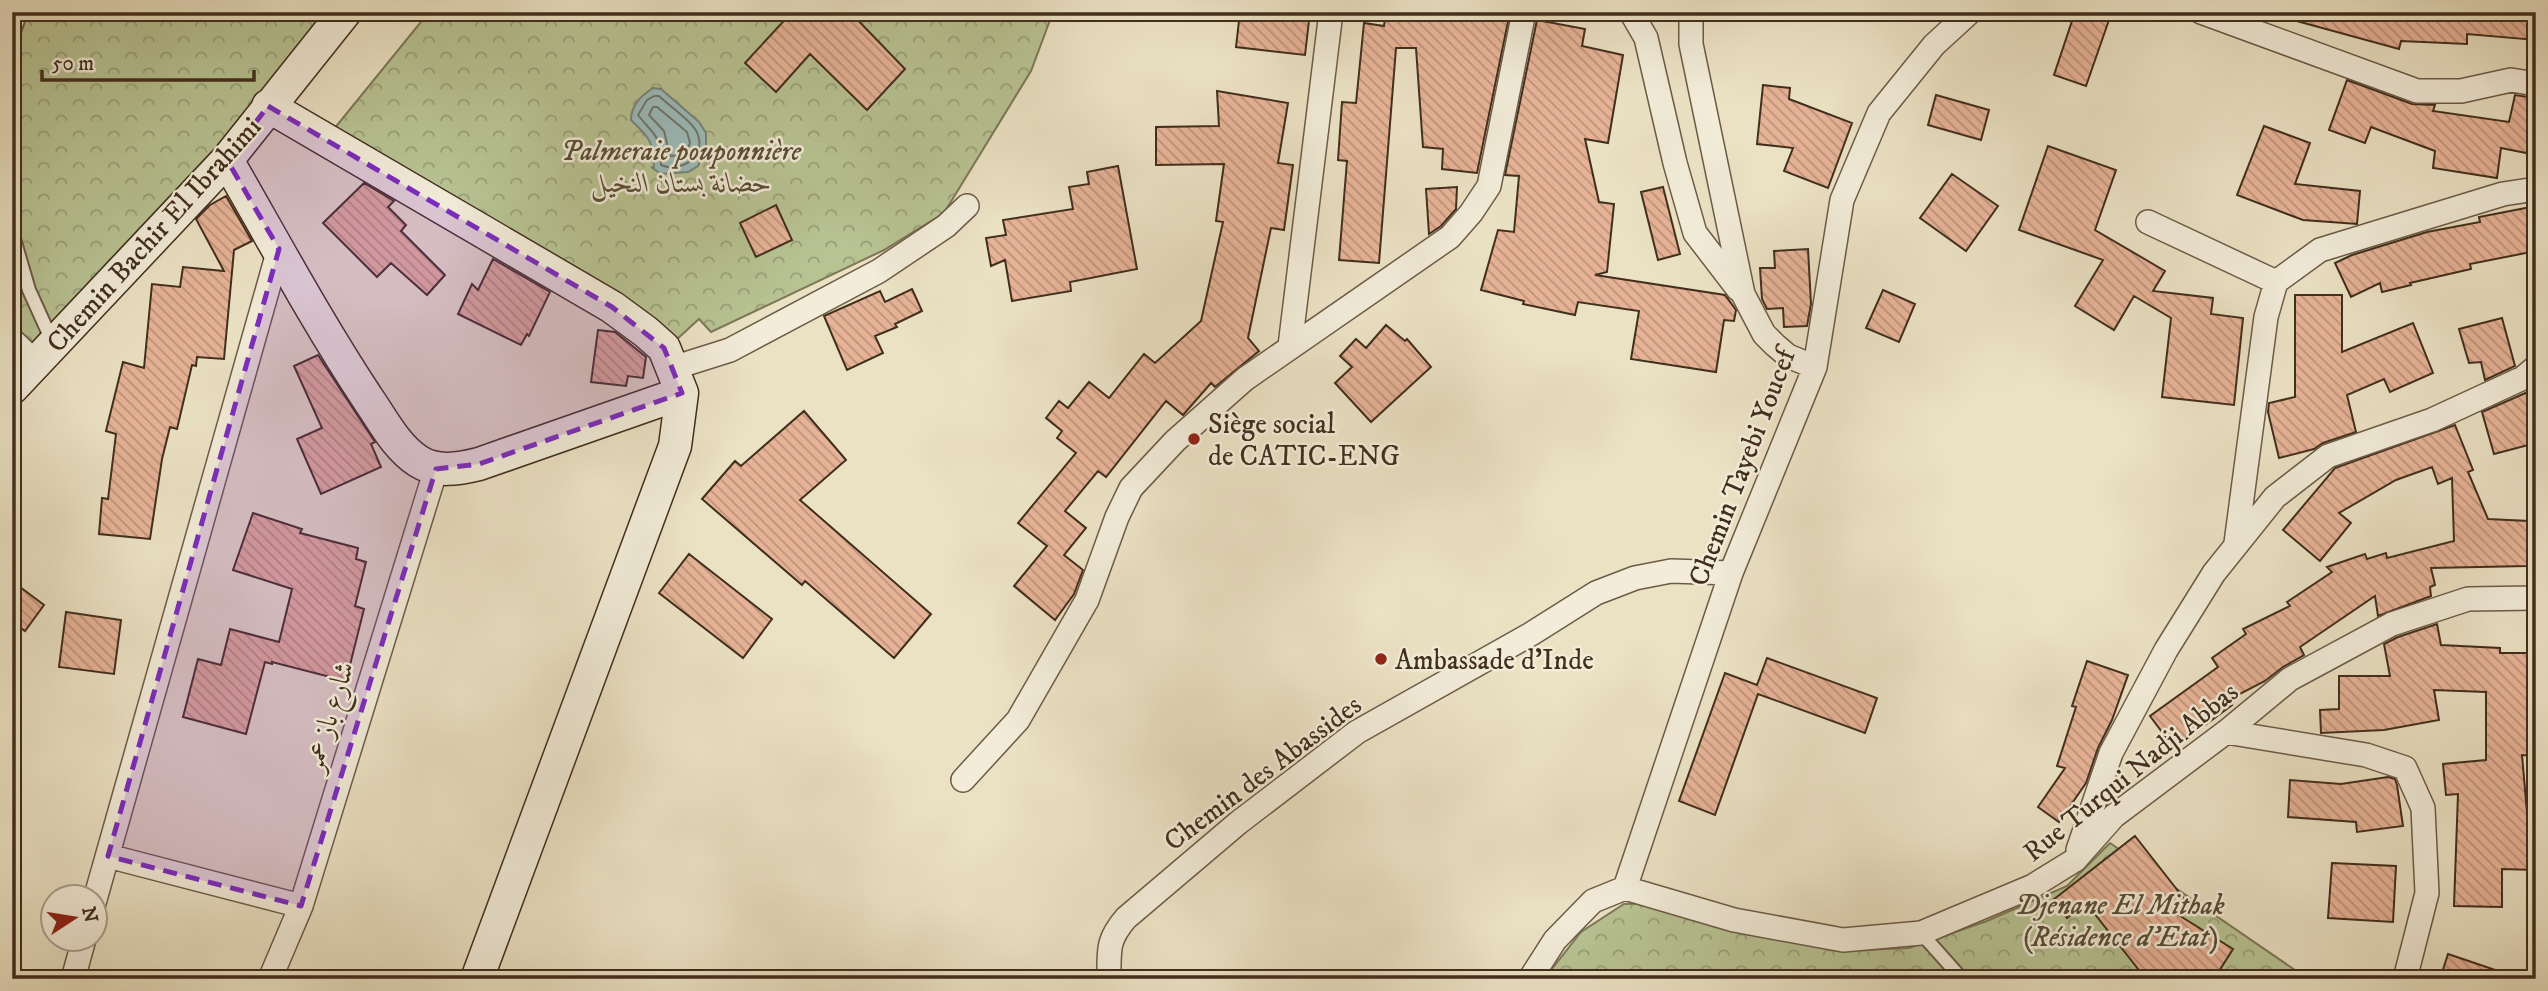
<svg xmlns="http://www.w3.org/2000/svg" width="2548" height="991" font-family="'IM FELL DW Pica',Amiri,serif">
<defs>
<pattern id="park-crowns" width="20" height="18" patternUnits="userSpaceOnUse" patternTransform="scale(1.75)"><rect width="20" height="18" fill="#b8c393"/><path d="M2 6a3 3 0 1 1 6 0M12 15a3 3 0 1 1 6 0" fill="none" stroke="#979f77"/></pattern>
<pattern id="building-back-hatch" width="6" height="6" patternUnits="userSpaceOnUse" patternTransform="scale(1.75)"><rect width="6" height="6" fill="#e7b397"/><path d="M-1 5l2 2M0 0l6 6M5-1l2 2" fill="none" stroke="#bd927b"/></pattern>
</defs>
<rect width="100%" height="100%" fill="#ebe2c4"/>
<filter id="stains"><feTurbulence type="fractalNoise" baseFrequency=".00286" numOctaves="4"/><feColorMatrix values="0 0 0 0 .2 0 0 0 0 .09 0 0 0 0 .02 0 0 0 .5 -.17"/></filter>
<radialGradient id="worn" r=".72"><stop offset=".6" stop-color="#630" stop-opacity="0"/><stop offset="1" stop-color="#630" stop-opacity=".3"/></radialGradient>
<path fill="url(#park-crowns)" stroke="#7c7858" stroke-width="2" d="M 12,12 L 331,12 L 236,126 L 29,346 L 12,328 Z
M 429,12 L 1053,12 L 1031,71 L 944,213 L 884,250 L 711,332 L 699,319 L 675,341 L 325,140 Z
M 2110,843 L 2308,979 L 1544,979 L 1581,932 L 1624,904 L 1660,903 L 1727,925 L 1864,950 L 1909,948 L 1987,921 L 2067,886 Z"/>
<path fill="#9bbcbc" stroke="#77837c" stroke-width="2" d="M 653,88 L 661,89 L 699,122 L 706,133 L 706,146 L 698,166 L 688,172 L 661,174 L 651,167 L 654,168 C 653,141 650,138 631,120 C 631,105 641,96 653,88 Z"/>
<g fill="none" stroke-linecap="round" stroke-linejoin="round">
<path stroke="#6e756c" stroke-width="2" d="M 654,96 L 659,96 C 668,105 695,123 698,135 C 706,158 679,173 661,165 C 659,132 657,139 638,115 L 647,100 Z
M 653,107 L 657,107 L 687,132 L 690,143 L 685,155 L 670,156 L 664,131 L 649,115 Z"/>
</g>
<path fill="url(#building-back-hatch)" stroke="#412e1d" stroke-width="2" d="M 792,12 L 850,12 L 905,69 L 867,110 L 810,54 L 776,92 L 745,63 Z
M 1240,12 L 1310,12 L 1305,55 L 1236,47 Z
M 1386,12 L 1510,12 L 1477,173 L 1442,169 L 1443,149 L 1423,147 L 1416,48 L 1396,48 L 1379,263 L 1339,260 L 1347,161 L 1338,160 L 1342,102 L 1356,103 L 1364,23 L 1384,26 Z
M 2075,12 L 2085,12 L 2109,20 L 2086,86 L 2054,75 Z
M 2294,12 L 2536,12 L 2536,40 L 2467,34 L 2467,44 L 2401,41 L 2399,49 L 2293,20 Z
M 1537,20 L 1585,29 L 1582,46 L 1623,55 L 1608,143 L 1585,139 L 1599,202 L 1614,204 L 1607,272 L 1595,275 L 1725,295 L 1736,310 L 1734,321 L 1724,320 L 1716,372 L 1631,359 L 1639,311 L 1578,302 L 1575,315 L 1523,304 L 1524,301 L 1481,290 L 1498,230 L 1514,232 L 1519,176 L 1505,175 Z
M 2347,80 L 2412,104 L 2435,105 L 2433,111 L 2509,122 L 2515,95 L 2536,98 L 2536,155 L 2501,148 L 2497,178 L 2433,168 L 2435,151 L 2371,127 L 2365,143 L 2329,130 Z
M 1763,85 L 1790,88 L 1789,99 L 1852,123 L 1828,188 L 1784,171 L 1793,148 L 1757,144 Z
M 1217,91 L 1288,103 L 1278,163 L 1293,165 L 1284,230 L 1271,228 L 1248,338 L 1259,351 L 1215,387 L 1211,383 L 1183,415 L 1166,401 L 1106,477 L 1098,471 L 1065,511 L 1086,528 L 1064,555 L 1083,570 L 1074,594 L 1055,620 L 1014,586 L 1047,546 L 1018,523 L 1076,453 L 1057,438 L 1062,431 L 1046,418 L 1059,401 L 1068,408 L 1089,382 L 1109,398 L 1144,354 L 1155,363 L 1201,321 L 1223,222 L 1216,221 L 1224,164 L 1156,165 L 1156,127 L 1219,126 Z
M 1936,95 L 1989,110 L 1981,140 L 1928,125 Z
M 2264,126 L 2310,143 L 2295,184 L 2360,191 L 2357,224 L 2303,220 L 2237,195 Z
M 2048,146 L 2116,170 L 2095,230 L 2165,271 L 2153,291 L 2213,298 L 2211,314 L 2243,318 L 2234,405 L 2162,397 L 2171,318 L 2134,296 L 2114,330 L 2075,306 L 2103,260 L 2019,230 Z
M 1118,166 L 1137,269 L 1070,282 L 1071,291 L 1012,301 L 1005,260 L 991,266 L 986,238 L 1006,235 L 1003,220 L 1073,209 L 1069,187 L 1089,184 L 1087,172 Z
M 1952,174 L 1998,206 L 1966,251 L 1920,218 Z
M 364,183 L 394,201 L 388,207 L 406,225 L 401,231 L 445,275 L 427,295 L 391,263 L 377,277 L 323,223 Z
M 1457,187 L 1456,209 L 1441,226 L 1429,234 L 1426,189 Z
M 1663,187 L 1680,254 L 1658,260 L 1641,192 Z
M 226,196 L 252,241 L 234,250 L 224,359 L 197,357 L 196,366 L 192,365 L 177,429 L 170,427 L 162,459 L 150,539 L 99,534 L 102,498 L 108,499 L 116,434 L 106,431 L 123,362 L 144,368 L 152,284 L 180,287 L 183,267 L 224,271 L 196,219 L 210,205 Z
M 776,205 L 792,240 L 756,257 L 740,223 Z
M 2536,206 L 2536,251 L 2470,264 L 2471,269 L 2410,283 L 2411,285 L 2382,292 L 2380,283 L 2351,297 L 2335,263 L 2352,255 L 2427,232 L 2480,222 L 2479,217 Z
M 1808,249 L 1811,304 L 1807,326 L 1784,327 L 1783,308 L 1767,309 L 1762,299 L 1760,268 L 1775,268 L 1774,251 Z
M 493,259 L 550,292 L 529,336 L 527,334 L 521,345 L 458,314 L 472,284 L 478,290 Z
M 912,289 L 922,311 L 895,324 L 897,327 L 875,336 L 883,353 L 847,370 L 824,316 L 880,291 L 885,302 Z
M 1883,290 L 1915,304 L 1899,342 L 1866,328 Z
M 2295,295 L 2342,295 L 2342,352 L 2413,323 L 2433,373 L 2390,392 L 2384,379 L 2347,395 L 2356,432 L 2323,443 L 2314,449 L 2279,458 L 2268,412 L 2269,403 L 2295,397 Z
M 2502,318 L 2515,366 L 2485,380 L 2481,362 L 2469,363 L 2459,329 Z
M 1386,325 L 1405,341 L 1407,339 L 1431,367 L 1371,422 L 1335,383 L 1352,367 L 1340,356 L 1356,339 L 1366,348 Z
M 598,330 L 615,332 L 646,357 L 643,378 L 628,376 L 626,386 L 591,382 Z
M 318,355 L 375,442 L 371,444 L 381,467 L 321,494 L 297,439 L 322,428 L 294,366 Z
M 2530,391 L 2536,415 L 2536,443 L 2494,454 L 2482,412 Z
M 804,411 L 846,460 L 800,500 L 931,614 L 894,658 L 805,581 L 802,585 L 702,499 L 735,461 L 741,466 Z
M 2455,425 L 2473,470 L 2468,472 L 2488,519 L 2529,521 L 2527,566 L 2431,568 L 2435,585 L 2430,587 L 2431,596 L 2378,616 L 2375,596 L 2300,647 L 2304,655 L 2283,667 L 2265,681 L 2228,700 L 2232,705 L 2174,748 L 2150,716 L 2218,667 L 2212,658 L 2246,634 L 2243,629 L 2290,606 L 2287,602 L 2332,572 L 2327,567 L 2365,554 L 2367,559 L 2386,553 L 2387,558 L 2454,541 L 2452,478 L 2438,484 L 2432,467 L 2396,480 L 2339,513 L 2351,523 L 2320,561 L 2283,530 L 2335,468 Z
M 253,513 L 302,529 L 300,533 L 358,548 L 356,559 L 366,562 L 355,606 L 364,609 L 346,681 L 272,662 L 272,664 L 265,662 L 246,734 L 183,717 L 198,659 L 221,665 L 230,629 L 279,642 L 292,589 L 233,570 Z
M 689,554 L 772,619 L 743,658 L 659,593 Z
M 12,581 L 44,605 L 25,631 L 12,622 Z
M 66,612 L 121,620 L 114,674 L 59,667 Z
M 2437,624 L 2441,645 L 2500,648 L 2500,653 L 2536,653 L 2536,756 L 2522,755 L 2528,824 L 2536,824 L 2535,870 L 2502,869 L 2502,907 L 2454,906 L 2458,794 L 2446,795 L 2443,764 L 2486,760 L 2486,692 L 2434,690 L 2439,720 L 2384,730 L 2321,733 L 2320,710 L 2339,709 L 2339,676 L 2390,676 L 2384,644 L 2398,637 Z
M 1767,658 L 1877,698 L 1865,733 L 1758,694 L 1715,815 L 1679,801 L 1725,673 L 1757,685 Z
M 2087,661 L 2128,675 L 2112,720 L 2098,748 L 2086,783 L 2059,822 L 2038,807 L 2065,768 L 2057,766 L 2076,707 L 2072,706 Z
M 2388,777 L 2395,779 L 2397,785 L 2403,826 L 2357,832 L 2356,822 L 2288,817 L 2290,780 L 2341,784 Z
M 2135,836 L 2189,905 L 2177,914 L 2233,949 L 2214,979 L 2146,979 L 2086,903 L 2067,918 L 2053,900 Z
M 2332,863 L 2396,866 L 2393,922 L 2328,918 Z
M 2448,954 L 2510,975 L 2510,979 L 2440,979 Z"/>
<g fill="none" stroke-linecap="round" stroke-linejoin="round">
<defs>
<path id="lane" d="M 12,37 L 21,12
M 12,232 L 29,290 L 53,343
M 1921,933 L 1962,979"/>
<path id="street" d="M 1631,12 L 1646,38 L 1675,163 L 1695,233 L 1738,289
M 1691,12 L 1691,44 L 1743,294 L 1764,334 L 1775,345 L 1788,356 L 1815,367
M 2201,12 L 2417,91 L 2461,91 L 2511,80 L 2536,84
M 2148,222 L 2276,282
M 12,340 L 36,363
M 1290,346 L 1331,12
M 673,368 L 730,350 L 879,271 L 946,226 L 967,206
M 2236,543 L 2266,317 L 2276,282 L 2320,250 L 2503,194 L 2536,189
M 2226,732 L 2366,755 L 2405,768 L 2423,808 L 2427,893 L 2405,979
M 963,780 L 1018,720 L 1087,600 L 1117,517 L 1131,488 L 1175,441 L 1245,379 L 1450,237 L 1471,213 L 1489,186 L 1524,12
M 2078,850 L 2111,753 L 2166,650 L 2214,573 L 2275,497 L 2328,456 L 2432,420 L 2523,378 L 2536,367
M 108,856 L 301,906
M 1625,888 L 1734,920 L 1843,940 L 1921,933 L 2033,886 L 2075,860 L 2114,816 L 2226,732 L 2290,679 L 2392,624 L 2468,599 L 2536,598
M 1625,888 L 1731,573 L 1815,367 L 1842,200 L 1879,113 L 1934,45 L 1970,12
M 94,903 L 279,249
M 73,979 L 84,939
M 270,979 L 301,906 L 436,469
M 1109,979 C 1109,950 1107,940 1126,918 L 1238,823 L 1357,732 L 1531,634 L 1596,593 L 1635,578 L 1671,571 L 1731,573
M 1530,979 L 1555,940 L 1593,901 L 1625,888"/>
<path id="secondary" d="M 268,106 L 612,307 L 646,332 L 664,348 L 682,393 L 675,446 L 477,979
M 227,160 C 273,240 317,322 368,399 C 382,419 396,447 418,461 C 436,473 459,469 479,464 L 682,393
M 12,388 L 227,160 L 345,12"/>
</defs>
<use href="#lane" stroke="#6c5b47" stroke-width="16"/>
<use href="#street" stroke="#6c5b47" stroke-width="26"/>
<use href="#secondary" stroke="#412e1d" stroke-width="35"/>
<use href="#lane" stroke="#f2ecd9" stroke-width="12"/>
<use href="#street" stroke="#f2ecd9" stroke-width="23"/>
<use href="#secondary" stroke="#f2ecd9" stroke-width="32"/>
</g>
<path fill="#7b2cbf" fill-opacity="0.2" stroke="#7b2cbf" stroke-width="5" stroke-dasharray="14 9" stroke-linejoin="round" d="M 268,106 L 612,307 L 664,348 L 682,393 L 479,464 L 436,469 L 301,906 L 108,856 L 279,249 L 227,160 Z"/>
<g fill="#8f2418" stroke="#f2ecd9" stroke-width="2.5">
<circle cx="1194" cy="439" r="7"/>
<circle cx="1381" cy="659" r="7"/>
</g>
<g text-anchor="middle" stroke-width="5" stroke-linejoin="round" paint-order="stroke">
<g font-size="28" font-style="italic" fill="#594c35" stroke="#f2ecd9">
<text x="681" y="160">Palmeraie pouponnière<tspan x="681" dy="32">حضانة بستان النخيل</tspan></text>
<text x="2120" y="914">Djenane El Mithak<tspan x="2120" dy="32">(Résidence d'Etat)</tspan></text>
</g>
<g font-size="28" fill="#412e1d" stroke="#f2ecd9">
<text transform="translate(153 234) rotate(-48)" y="10">Chemin Bachir El Ibrahimi</text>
<text transform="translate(1741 467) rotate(-69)" y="10">Chemin Tayebi Youcef</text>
<text transform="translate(328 716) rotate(-73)" y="10">شارع باز عمر</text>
<text transform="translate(2130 771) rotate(-39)" y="10">Rue Turqui Nadji Abbas</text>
<text transform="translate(1262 772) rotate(-37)" y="10">Chemin des Abassides</text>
</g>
<g font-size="28" fill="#412e1d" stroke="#f2ecd9" text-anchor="start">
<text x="1208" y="433">Siège social<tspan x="1208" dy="32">de CATIC-ENG</tspan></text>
<text x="1395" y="669">Ambassade d'Inde</text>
</g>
</g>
<rect width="2548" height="991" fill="none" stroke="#ebe2c4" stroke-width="42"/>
<rect x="14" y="14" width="2520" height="963" fill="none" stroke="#412e1d" stroke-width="3.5"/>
<rect x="21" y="21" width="2506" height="949" fill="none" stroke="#412e1d" stroke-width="2"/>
<g transform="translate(74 918) rotate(78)"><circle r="33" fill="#f2ecd9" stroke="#aba08e" stroke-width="2"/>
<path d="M0-5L12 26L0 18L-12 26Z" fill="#8f2418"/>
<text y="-10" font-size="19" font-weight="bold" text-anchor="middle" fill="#412e1d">N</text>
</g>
<path d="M42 70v10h212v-10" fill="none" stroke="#412e1d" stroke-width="3.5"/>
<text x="52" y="70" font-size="21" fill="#412e1d" stroke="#f2ecd9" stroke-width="5" paint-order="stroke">50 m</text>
<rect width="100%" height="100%" filter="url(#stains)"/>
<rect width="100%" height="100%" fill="url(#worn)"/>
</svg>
